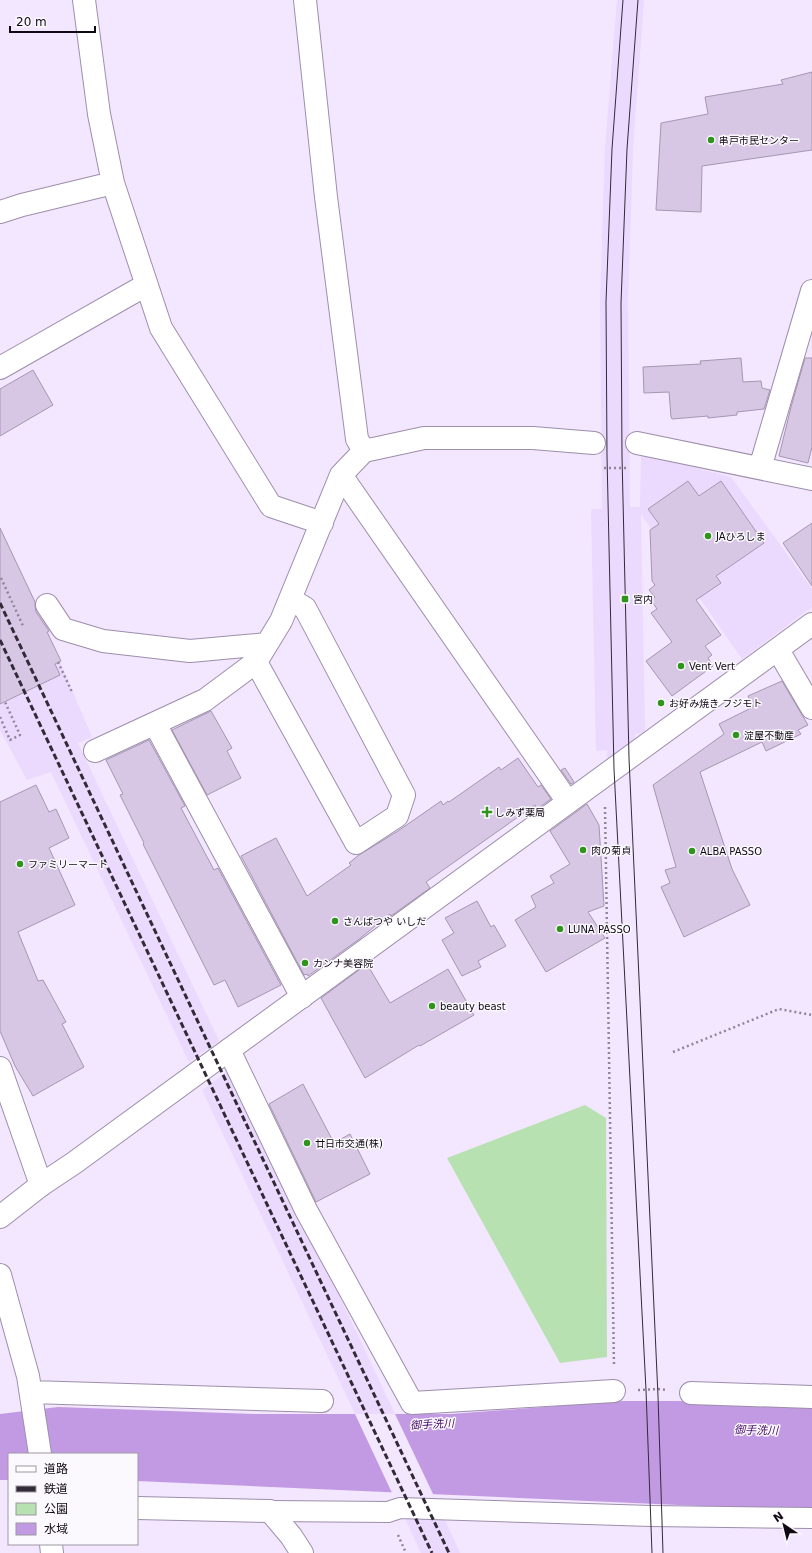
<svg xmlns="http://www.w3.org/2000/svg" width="812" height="1553" font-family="'DejaVu Sans','Noto Sans JP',sans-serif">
<rect width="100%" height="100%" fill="#f3e6ff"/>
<path fill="#ecd9fe" d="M 617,0 L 644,0 L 633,149 L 628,303 L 630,507 L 640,507 L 641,454 L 731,477 L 812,589 L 812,607 L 742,659 L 641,514 L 645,733 L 635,734 L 635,742 L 607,762 L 607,750 L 596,751 L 591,509 L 602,509 L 600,302 L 605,148 Z
M 11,552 L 50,631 L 50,638 L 92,737 L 78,743 L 219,1041 L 189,1062 L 51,772 L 27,780 L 0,730 L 0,554 Z
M 232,1068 L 395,1414 L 355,1414 L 202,1090 Z
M 402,1512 L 442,1513 L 460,1553 L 421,1553 Z"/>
<path fill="#b8e1b2" d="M 585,1105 L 606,1118 L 607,1357 L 560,1363 L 447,1158 Z"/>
<path fill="#c29ae4" d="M 623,1401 L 679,1401 L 812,1408 L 812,1511 L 137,1481 L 137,1454 L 9,1454 L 9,1480 L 0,1480 L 0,1414 L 58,1407 L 254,1414 L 451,1414 Z"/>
<path fill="#f3e6ff" d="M 355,1414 L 395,1414 L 434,1496 L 393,1495 Z"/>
<path fill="#d7c7e5" stroke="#a596b2" d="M 812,72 L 812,150 L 702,166 L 701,212 L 656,210 L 661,123 L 708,114 L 705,97 L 783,84 L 781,80 Z
M 741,358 L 743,382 L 761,381 L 762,388 L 770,390 L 764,409 L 737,412 L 737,415 L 708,418 L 708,416 L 672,419 L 671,417 L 669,392 L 644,393 L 643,367 L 701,364 L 700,361 Z
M 805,358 L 812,358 L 812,447 L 808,463 L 779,456 L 791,407 Z
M 33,370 L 53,405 L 0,436 L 0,389 Z
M 688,481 L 699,496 L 721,481 L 764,543 L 716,576 L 721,583 L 696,600 L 721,635 L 705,646 L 712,655 L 708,658 L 713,666 L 672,696 L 646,661 L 672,642 L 651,613 L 657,609 L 651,600 L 655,597 L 649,590 L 655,585 L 652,581 L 650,530 L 659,524 L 648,509 Z
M 812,523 L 812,586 L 783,543 Z
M 0,528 L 35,602 L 35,606 L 36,612 L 49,631 L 47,632 L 61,661 L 55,664 L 60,675 L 0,704 Z
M 782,681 L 808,725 L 798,730 L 801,734 L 766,751 L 762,742 L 700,772 L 732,869 L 750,905 L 684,937 L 661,887 L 670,883 L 665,870 L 676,867 L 653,785 L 724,734 L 719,724 L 753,707 L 748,696 Z
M 211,711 L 232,748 L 227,751 L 241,778 L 207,795 L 172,730 Z
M 149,740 L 185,806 L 181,808 L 214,870 L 218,868 L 281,985 L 238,1007 L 225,980 L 214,985 L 143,844 L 144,843 L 120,795 L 123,794 L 106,760 Z
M 518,758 L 538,787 L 541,785 L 551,799 L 537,809 L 535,805 L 426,882 L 430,888 L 391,916 L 390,914 L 358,940 L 308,976 L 307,974 L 304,975 L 241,856 L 276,838 L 307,896 L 351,865 L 349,863 L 359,855 L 398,831 L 441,801 L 443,805 L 448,801 L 449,802 L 499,767 L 501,770 Z
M 565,768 L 574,782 L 571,784 L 561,770 Z
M 36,785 L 49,812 L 56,809 L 69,838 L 49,848 L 75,905 L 18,932 L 38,981 L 43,980 L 66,1022 L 62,1024 L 84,1067 L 33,1096 L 15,1066 L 0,1031 L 0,802 Z
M 587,804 L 599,825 L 604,906 L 588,912 L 605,938 L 546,972 L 515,920 L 536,907 L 531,896 L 554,883 L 550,876 L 570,864 L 550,831 Z
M 477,901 L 491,927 L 494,925 L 506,946 L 478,961 L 481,967 L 462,976 L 442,940 L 454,933 L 445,918 Z
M 367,964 L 390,1003 L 448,969 L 474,1015 L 420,1046 L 419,1045 L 365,1078 L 321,998 Z
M 303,1084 L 334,1143 L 350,1134 L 370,1174 L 316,1202 L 269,1104 Z"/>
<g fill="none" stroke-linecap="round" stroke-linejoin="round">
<defs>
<path id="pedestrian" d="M 270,1511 L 388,1512 L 400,1508 L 651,1516 L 812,1518"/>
<path id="minor" d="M 84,0 L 99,114 L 113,183 L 161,328 L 271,506 L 322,523
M 305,0 L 326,197 L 357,439 L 364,451
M 0,212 L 22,205 L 113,183
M 0,368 L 146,285
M 637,443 L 812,479
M 760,468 L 812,291
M 341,475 L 568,802
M 47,605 L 63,629 L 103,641 L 190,651 L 267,644
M 778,650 L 812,708
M 256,662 L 356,843 L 397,816 L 404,795 L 305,608 L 290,599
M 155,724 L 302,997
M 95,751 L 205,700 L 256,662 L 281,621 L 341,475 L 364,451 L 424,438 L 533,438 L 594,443
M 229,1050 L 306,1210 L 412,1403 L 614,1391
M 0,1068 L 41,1185
M 0,1275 L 28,1376 L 40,1454
M 31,1392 L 322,1401
M 691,1393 L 812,1397
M 137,1508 L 270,1511 L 291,1536 L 302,1553
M 51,1544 L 52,1553"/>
<path id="tertiary" d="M 0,1217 L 41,1185 L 74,1163 L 812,624"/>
</defs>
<use href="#pedestrian" stroke="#9d8eaa" stroke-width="22"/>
<use href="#minor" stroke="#9d8eaa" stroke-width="24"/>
<use href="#tertiary" stroke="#9d8eaa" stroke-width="24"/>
<path stroke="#908698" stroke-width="2.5" stroke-dasharray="2 3" stroke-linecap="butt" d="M 604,468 L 627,468
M 1,578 L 24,628
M 58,662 L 72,692
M 0,717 L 10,740 L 20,735 L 5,702
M 605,807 L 614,1366
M 673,1052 L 779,1009 L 812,1015
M 638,1390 L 658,1389 L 667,1390
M 398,1535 L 406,1553"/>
<use href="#pedestrian" stroke="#fff" stroke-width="20"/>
<use href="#minor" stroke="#fff" stroke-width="22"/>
<use href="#tertiary" stroke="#fff" stroke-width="22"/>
<path stroke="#322b37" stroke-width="1" d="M 623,0 L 612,149 L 606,302 L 607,456 L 614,769 L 646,1390 L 652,1553
M 638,0 L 627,149 L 621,303 L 622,456 L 629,758 L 658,1396 L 663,1553"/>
<path stroke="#322b37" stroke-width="3" stroke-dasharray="6 3" stroke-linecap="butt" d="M 0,603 L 449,1553
M 0,640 L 432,1553"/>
</g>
<g fill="#2e951a" stroke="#fbf8fe" stroke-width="1.5">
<circle cx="711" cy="140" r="4"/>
<circle cx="708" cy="536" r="4"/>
<rect x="621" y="595" width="8" height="8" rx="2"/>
<circle cx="681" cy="666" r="4"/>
<circle cx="661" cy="703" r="4"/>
<circle cx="736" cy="735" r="4"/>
<path d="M485 806h4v4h4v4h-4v4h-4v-4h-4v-4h4z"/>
<circle cx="583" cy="850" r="4"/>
<circle cx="692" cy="851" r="4"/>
<circle cx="20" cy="864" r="4"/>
<circle cx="335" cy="921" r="4"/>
<circle cx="560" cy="929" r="4"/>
<circle cx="305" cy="963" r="4"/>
<circle cx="432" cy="1006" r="4"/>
<circle cx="307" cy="1143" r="4"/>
</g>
<g text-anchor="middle" stroke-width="3" stroke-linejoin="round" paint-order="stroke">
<g font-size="10" fill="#0f0913" stroke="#fbf8fe" text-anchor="start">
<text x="719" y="144">串戸市民センター</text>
<text x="716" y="540">JAひろしま</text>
<text x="633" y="603">宮内</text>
<text x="689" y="670">Vent Vert</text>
<text x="669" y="707">お好み焼き フジモト</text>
<text x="744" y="739">淀屋不動産</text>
<text x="495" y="816">しみず薬局</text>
<text x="591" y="854">肉の菊貞</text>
<text x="700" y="855">ALBA PASSO</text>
<text x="28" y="868">ファミリーマート</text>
<text x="343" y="925">さんぱつや いしだ</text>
<text x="568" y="933">LUNA PASSO</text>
<text x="313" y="967">カンナ美容院</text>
<text x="440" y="1010">beauty beast</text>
<text x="315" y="1147">廿日市交通(株)</text>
</g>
<g font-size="11" font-style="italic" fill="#430964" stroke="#fbf8fe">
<text transform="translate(432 1424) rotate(-3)" y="4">御手洗川</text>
<text transform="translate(756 1430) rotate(1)" y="4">御手洗川</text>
</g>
</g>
<rect x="8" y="1453" width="130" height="92" fill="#fbf8fe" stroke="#9d98a0"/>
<rect x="16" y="1466" width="20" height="6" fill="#ffffff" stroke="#9d98a0"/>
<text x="44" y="1473" font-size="12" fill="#0f0913">道路</text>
<rect x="16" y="1486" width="20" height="6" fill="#322b37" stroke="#9d98a0"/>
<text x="44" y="1493" font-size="12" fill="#0f0913">鉄道</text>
<rect x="16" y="1503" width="20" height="12" fill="#b8e1b2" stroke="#9d98a0"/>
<text x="44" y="1513" font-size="12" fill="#0f0913">公園</text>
<rect x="16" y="1523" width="20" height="12" fill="#c29ae4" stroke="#9d98a0"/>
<text x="44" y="1533" font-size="12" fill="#0f0913">水域</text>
<g transform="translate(784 1525) rotate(325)" stroke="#fbf8fe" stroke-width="3" paint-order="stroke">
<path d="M0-3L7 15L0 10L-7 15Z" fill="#0f0913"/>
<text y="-6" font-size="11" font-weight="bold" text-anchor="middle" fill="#0f0913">N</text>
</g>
<path d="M10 26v6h85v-6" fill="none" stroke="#0f0913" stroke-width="2"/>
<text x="16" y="26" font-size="12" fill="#0f0913" stroke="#fbf8fe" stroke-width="3" paint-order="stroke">20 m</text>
</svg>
